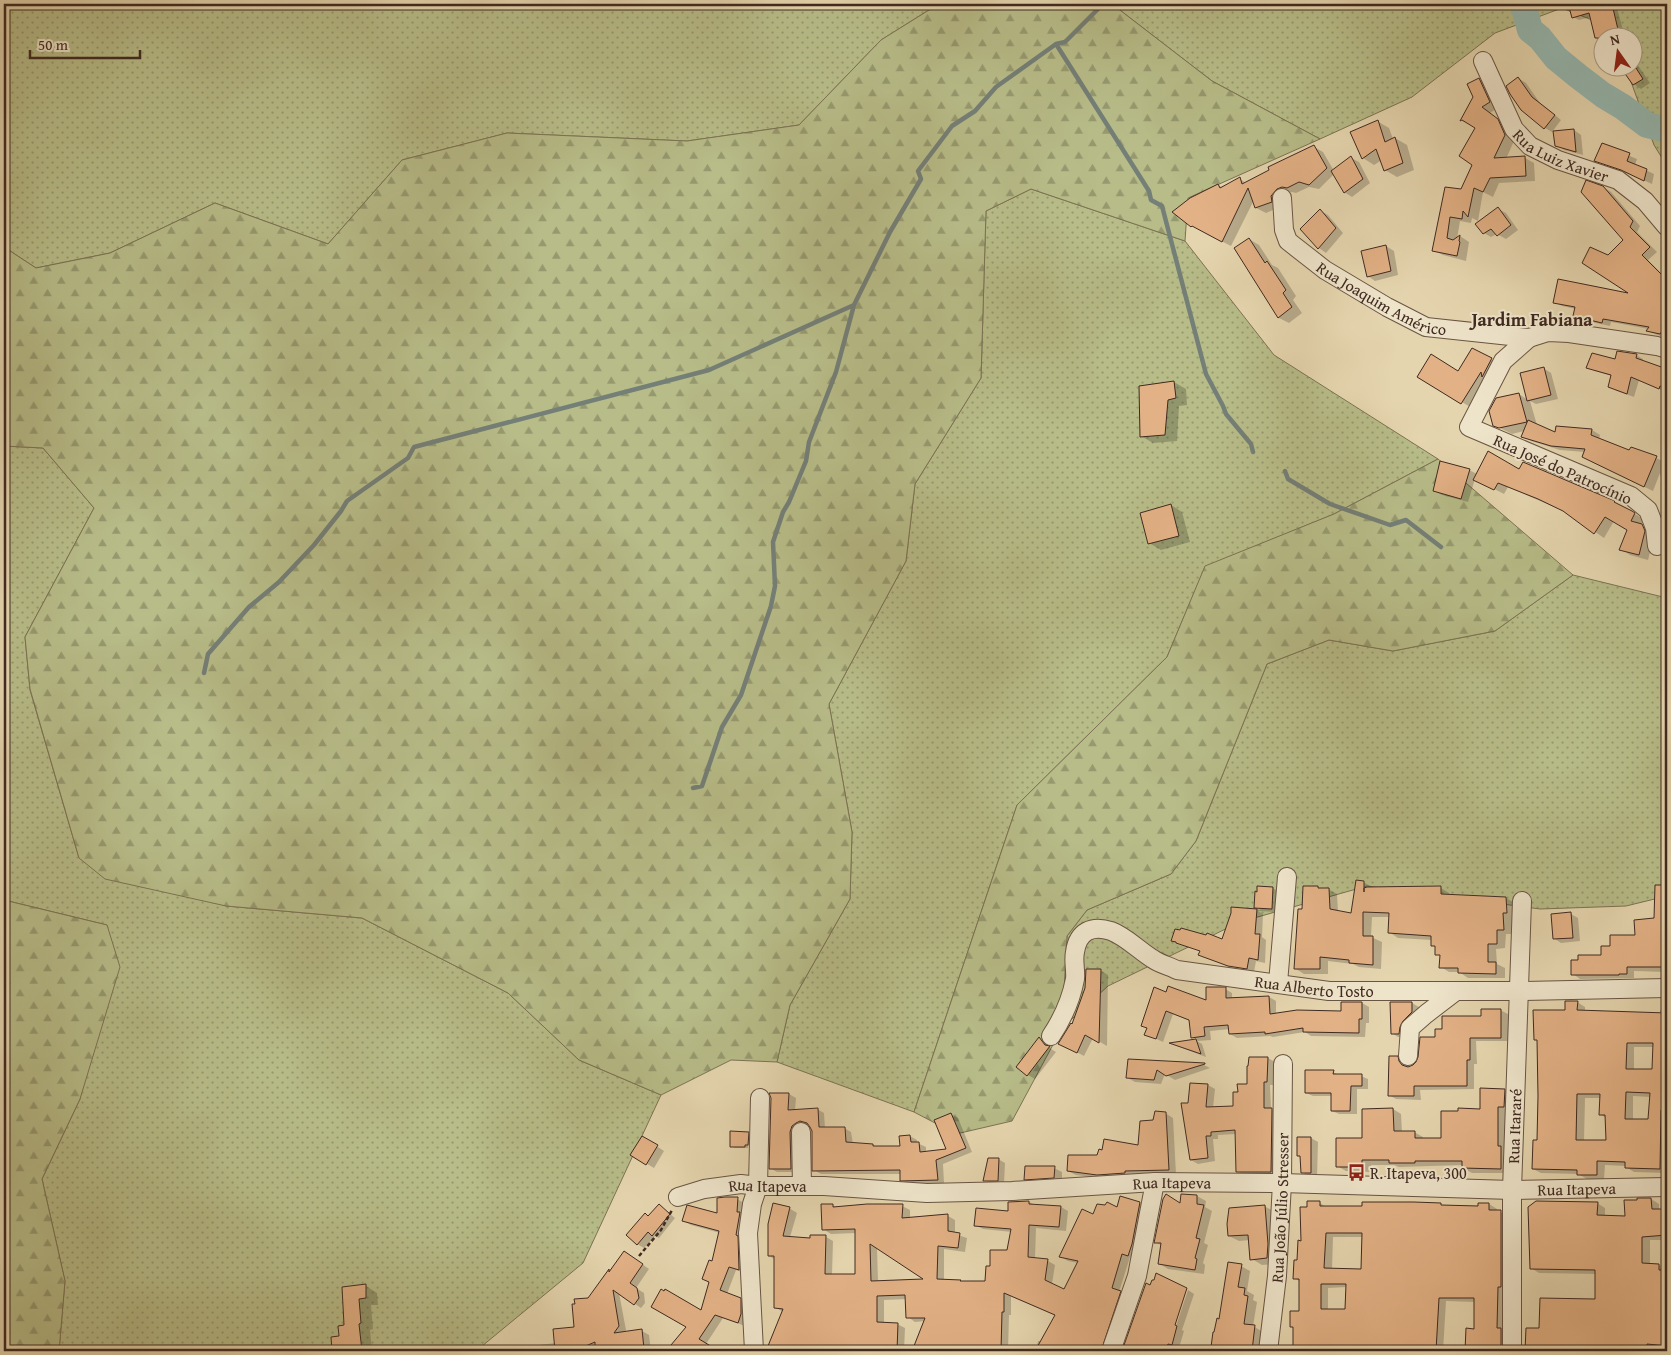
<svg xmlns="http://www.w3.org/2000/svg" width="1671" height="1355" font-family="'Gentium Book Plus',serif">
<defs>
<pattern id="grass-dots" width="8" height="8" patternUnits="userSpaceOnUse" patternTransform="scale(1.25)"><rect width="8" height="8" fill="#b7bc88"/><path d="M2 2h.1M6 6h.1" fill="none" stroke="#96996f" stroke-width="1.8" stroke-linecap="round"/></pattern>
<pattern id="forest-firs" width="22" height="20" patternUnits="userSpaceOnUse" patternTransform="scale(1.25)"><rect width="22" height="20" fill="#b7bc88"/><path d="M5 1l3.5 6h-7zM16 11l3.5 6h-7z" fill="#96996f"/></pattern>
</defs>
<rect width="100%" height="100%" fill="#e5d5ae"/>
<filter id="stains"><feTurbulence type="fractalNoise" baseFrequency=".004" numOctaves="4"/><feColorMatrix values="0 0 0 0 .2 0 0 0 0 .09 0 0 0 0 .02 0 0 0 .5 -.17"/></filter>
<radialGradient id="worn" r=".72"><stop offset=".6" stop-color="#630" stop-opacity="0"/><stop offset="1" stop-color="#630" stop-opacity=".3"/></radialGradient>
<path fill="url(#grass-dots)" stroke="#7c7354" d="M 4,4 L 951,4 L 929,10 L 881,40 L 799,125 L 687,141 L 507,133 L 402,160 L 328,244 L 215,203 L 110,253 L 36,268 L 4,247 Z
M 1112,4 L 1667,4 L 1667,166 L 1654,145 L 1626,68 L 1634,68 L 1634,38 L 1616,37 L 1612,28 L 1562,8 L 1495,33 L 1412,97 L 1320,139 L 1212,81 Z
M 1031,189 L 1185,241 L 1274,355 L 1438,459 L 1334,514 L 1205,567 L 1167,657 L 1017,805 L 914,1112 L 777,1062 L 790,1005 L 850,899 L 852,832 L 829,704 L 906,561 L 915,484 L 981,378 L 986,211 Z
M 4,446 L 43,448 L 94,508 L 25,637 L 30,690 L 79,858 L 226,906 L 362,918 L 508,993 L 579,1060 L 661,1095 L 583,1263 L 476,1351 L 59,1351 L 65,1281 L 42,1179 L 80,1099 L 107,925 L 4,900 Z
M 1573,575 L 1667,598 L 1667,896 L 1626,906 L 1540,909 L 1367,886 L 1240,922 L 1108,986 L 1062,1028 L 1067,936 L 1087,910 L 1171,874 L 1196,841 L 1267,664 L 1329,640 L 1393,651 L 1495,631 Z"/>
<path fill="url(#forest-firs)" stroke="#7c7354" d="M 951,4 L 1112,4 L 1212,81 L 1320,139 L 1188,198 L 1185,241 L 1031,189 L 986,211 L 981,378 L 915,484 L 906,561 L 829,704 L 852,832 L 850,899 L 790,1005 L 777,1062 L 731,1060 L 661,1095 L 579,1060 L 508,993 L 362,918 L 226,906 L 105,879 L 79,858 L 30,689 L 25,637 L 94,508 L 43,448 L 4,446 L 4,247 L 36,268 L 110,253 L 215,203 L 328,244 L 402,160 L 507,133 L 687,141 L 799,125 L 881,40 L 929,10 Z
M 1438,459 L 1573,575 L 1495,631 L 1393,651 L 1329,640 L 1267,664 L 1196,841 L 1171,874 L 1087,910 L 1067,936 L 1062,1028 L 1012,1121 L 956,1134 L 914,1112 L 1017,805 L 1167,657 L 1205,566 L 1334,514 Z
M 4,900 L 107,925 L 120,967 L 80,1099 L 42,1179 L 65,1281 L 59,1351 L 4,1351 Z"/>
<path fill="#0003" fill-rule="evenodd" d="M 1586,4 L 1616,4 L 1625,38 L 1604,38 L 1604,55 L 1601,53 L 1591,17 L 1579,20 L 1573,17 L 1571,8 Z
M 1634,63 L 1639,67 L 1650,83 L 1641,89 L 1634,84 L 1625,71 L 1625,68 L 1634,68 Z
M 1518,78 L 1526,83 L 1540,103 L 1561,120 L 1552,132 L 1545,128 Z
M 1479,79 L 1488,85 L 1499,107 L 1490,113 L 1507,126 L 1514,141 L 1506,159 L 1525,158 L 1534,163 L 1535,181 L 1499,183 L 1493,197 L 1483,192 L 1478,221 L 1472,218 L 1471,223 L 1460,221 L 1457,239 L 1460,236 L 1469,242 L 1466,261 L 1443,255 L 1433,250 L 1473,165 L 1477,128 L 1462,121 L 1474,98 Z
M 1377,121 L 1389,128 L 1393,139 L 1395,138 L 1407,145 L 1414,170 L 1397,177 L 1385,170 L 1382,160 L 1374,165 L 1363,158 Z
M 1574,130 L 1581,135 L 1583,155 L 1564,150 L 1557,145 Z
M 1603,145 L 1637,159 L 1635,165 L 1654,174 L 1652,184 L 1630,174 L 1603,165 L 1596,160 Z
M 1314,147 L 1323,152 L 1334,171 L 1351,158 L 1359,162 L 1370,183 L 1352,197 L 1344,192 L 1334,174 L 1319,189 L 1309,187 L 1296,193 L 1292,192 L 1286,194 L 1280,207 L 1266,213 L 1256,208 L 1254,200 L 1231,246 L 1192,226 L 1174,212 L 1218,185 L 1223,188 L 1240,179 L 1246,183 Z
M 1603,187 L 1611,192 L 1640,226 L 1637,232 L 1657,252 L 1648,260 L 1667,279 L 1667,338 L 1655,334 L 1648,330 L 1649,329 L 1611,322 L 1610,326 L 1582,320 L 1574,315 L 1576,309 L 1562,306 L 1555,302 L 1634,295 L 1608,257 L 1625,240 Z
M 1667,196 L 1667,206 L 1662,200 Z
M 1498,209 L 1506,213 L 1518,230 L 1506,239 L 1497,234 L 1491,237 L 1484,233 Z
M 1321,211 L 1328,215 L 1343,233 L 1326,253 L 1319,248 L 1302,229 Z
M 1249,239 L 1259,245 L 1272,265 L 1278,268 L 1296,296 L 1293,300 L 1302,313 L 1289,323 L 1279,318 L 1236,248 Z
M 1386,246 L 1394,251 L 1398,275 L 1375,281 L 1368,276 Z
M 1472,349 L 1502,365 L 1472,408 L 1419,377 L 1459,372 Z
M 1636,355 L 1643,359 L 1643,362 L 1667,370 L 1666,392 L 1639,380 L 1634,397 L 1617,391 L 1609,387 L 1612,376 L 1595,371 L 1588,367 Z
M 1543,368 L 1551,373 L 1558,399 L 1536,404 L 1530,401 L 1537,425 L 1556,433 L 1592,430 L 1600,435 L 1599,440 L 1630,452 L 1656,458 L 1665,462 L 1662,470 L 1667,468 L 1667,498 L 1665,497 L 1660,473 L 1653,491 L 1592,462 L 1585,452 L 1560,450 L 1531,441 L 1522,436 L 1524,431 L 1512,434 L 1494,425 L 1519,394 L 1528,400 Z
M 1174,382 L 1186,389 L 1187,405 L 1179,406 L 1177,441 L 1153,443 L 1141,436 Z
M 1524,463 L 1614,502 L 1642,518 L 1644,520 L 1641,525 L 1651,531 L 1654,537 L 1648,560 L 1630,555 L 1621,549 L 1628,529 L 1614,521 L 1604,538 L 1568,513 L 1508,487 L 1504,494 L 1475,479 L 1468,502 L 1442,495 L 1435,491 L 1469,470 L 1477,474 L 1520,471 Z
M 1171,505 L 1182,512 L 1190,542 L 1161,550 L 1149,543 Z
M 1363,882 L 1372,887 L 1372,889 L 1441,888 L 1449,893 L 1449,895 L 1506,898 L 1515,903 L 1515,917 L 1512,917 L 1513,934 L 1506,934 L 1505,948 L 1496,949 L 1497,964 L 1505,968 L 1505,978 L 1468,978 L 1459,972 L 1449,972 L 1441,967 L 1441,956 L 1436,954 L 1436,947 L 1432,945 L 1432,940 L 1398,938 L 1389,932 L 1390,917 L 1372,917 L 1371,937 L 1382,942 L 1381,969 L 1359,967 L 1353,964 L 1328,961 L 1328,974 L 1304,974 L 1296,969 L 1304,910 L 1317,887 L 1321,889 L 1328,889 L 1337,894 L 1338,912 L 1352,915 Z
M 1657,886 L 1667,887 L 1667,972 L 1634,971 L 1634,978 L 1580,979 L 1573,974 L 1602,956 L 1612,947 L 1636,936 L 1655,919 Z
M 1273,888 L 1280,893 L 1280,912 L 1258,911 L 1263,914 L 1262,937 L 1266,940 L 1265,963 L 1256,961 L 1254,972 L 1236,970 L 1200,954 L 1222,940 L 1233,908 L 1261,910 L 1256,907 Z
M 1571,914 L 1578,918 L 1580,941 L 1561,943 L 1555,939 Z
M 1100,970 L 1108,975 L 1107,1046 L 1093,1038 L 1084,1056 L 1067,1047 L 1073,1026 Z
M 1225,989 L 1232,993 L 1232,999 L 1269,997 L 1276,1001 L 1276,1014 L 1342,1012 L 1362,1003 L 1369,1007 L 1369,1023 L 1366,1023 L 1365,1037 L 1311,1036 L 1305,1032 L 1273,1037 L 1270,1036 L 1237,1038 L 1230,1034 L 1230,1029 L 1210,1031 L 1211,1040 L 1197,1041 L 1202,1044 L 1206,1057 L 1172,1044 L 1197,1040 L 1193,1037 L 1190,1021 L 1173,1014 L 1163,1042 L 1146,1034 L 1148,1029 L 1142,1025 L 1167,993 L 1207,1002 Z
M 1577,1002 L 1585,1007 L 1585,1011 L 1660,1014 L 1660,1010 L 1667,1010 L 1667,1173 L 1634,1172 L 1626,1167 L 1626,1166 L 1605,1165 L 1604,1179 L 1587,1179 L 1578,1174 L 1541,1173 L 1533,1169 L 1567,1011 ZM 1634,1047 L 1654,1047 L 1653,1070 L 1634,1070 ZM 1633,1096 L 1651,1097 L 1649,1121 L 1633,1120 ZM 1585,1098 L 1601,1098 L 1600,1114 L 1606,1118 L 1607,1141 L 1584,1141 Z
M 1392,1003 L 1412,1003 L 1419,1007 L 1418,1016 L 1405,1037 L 1398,1037 L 1392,1033 Z
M 1500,1010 L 1508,1014 L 1508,1041 L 1476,1041 L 1477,1064 L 1474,1064 L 1474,1089 L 1420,1090 L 1421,1100 L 1396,1099 L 1389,1095 L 1397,1058 L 1405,1062 L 1407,1068 L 1413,1067 L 1444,1030 Z
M 1039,1038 L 1047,1043 L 1051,1049 L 1056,1052 L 1035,1079 L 1028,1075 Z
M 1268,1058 L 1275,1062 L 1274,1085 L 1270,1085 L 1271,1109 L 1279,1113 L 1278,1176 L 1244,1175 L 1237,1171 L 1236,1134 L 1218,1135 L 1218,1139 L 1213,1139 L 1215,1161 L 1198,1164 L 1191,1160 L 1189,1105 L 1191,1085 L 1208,1085 L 1215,1089 L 1213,1108 L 1235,1107 L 1239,1093 L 1248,1085 Z
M 1129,1060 L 1204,1065 L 1210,1068 L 1175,1080 L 1165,1074 L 1161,1084 L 1135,1082 L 1128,1078 Z
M 1333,1072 L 1339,1075 L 1361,1076 L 1368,1079 L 1368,1089 L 1357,1089 L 1357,1114 L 1339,1114 L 1332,1111 L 1332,1096 L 1313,1096 L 1306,1093 Z
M 1504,1090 L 1513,1095 L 1510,1173 L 1472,1173 L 1463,1168 L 1463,1165 L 1399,1167 L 1394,1165 L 1371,1165 L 1371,1172 L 1346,1171 L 1337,1166 L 1393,1109 L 1401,1114 L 1402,1133 L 1414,1132 L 1423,1137 L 1423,1140 L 1443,1140 L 1481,1110 Z
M 789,1094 L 796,1098 L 795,1111 L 817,1109 L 824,1113 L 825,1128 L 844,1128 L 851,1132 L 853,1144 L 873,1145 L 876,1147 L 901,1147 L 910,1136 L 917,1140 L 917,1143 L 926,1147 L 926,1152 L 948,1151 L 951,1114 L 958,1118 L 972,1152 L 943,1164 L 944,1183 L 909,1184 L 902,1180 L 901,1174 L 821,1174 L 814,1170 L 813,1131 L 809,1125 L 802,1127 L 798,1172 L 777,1172 L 770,1168 Z
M 1165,1113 L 1173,1118 L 1176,1174 L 1133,1174 L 1132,1177 L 1105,1179 L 1076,1175 L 1068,1171 L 1098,1156 L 1139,1146 L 1154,1122 Z
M 748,1133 L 752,1135 L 751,1146 L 748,1146 L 748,1148 L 735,1148 L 731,1146 Z
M 643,1137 L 664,1151 L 654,1168 L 632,1155 Z
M 1311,1138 L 1318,1142 L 1317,1177 L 1309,1176 L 1302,1172 L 1301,1157 L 1298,1155 Z
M 998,1159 L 1005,1163 L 1004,1184 L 991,1184 L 985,1180 Z
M 1054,1168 L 1062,1172 L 1062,1181 L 1033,1183 L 1026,1179 Z
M 1182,1196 L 1197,1196 L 1206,1201 L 1205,1207 L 1212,1211 L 1204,1243 L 1208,1245 L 1203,1263 L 1205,1265 L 1204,1274 L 1168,1269 L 1160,1264 L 1162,1246 L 1156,1242 L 1181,1205 Z
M 1121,1198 L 1140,1203 L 1147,1208 L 1136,1259 L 1130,1257 L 1119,1292 L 1127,1296 L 1108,1351 L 1036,1351 L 1038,1341 L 1042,1341 L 1056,1316 L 1011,1296 L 1011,1315 L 1009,1315 L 1008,1351 L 914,1351 L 925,1321 L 915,1322 L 908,1317 L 907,1299 L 884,1300 L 884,1324 L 897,1324 L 905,1328 L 904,1351 L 807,1351 L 807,1328 L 797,1351 L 781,1351 L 769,1345 L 783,1312 L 775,1307 L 776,1260 L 769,1256 L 789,1208 L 797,1213 L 790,1237 L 811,1239 L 826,1237 L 833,1241 L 832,1275 L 856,1275 L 856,1233 L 831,1234 L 823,1229 L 832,1205 L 837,1208 L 902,1206 L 910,1210 L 910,1218 L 948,1216 L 955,1220 L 955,1234 L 967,1238 L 965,1252 L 944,1249 L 944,1281 L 960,1281 L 963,1282 L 987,1282 L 991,1268 L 1008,1252 L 1012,1232 L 983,1229 L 975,1225 L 1009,1212 L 1009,1203 L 1029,1202 L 1035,1205 L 1061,1207 L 1068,1211 L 1066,1231 L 1036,1228 L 1035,1259 L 1048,1261 L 1055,1265 L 1052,1284 L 1065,1290 L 1078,1263 L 1068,1261 L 1061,1257 L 1093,1216 L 1118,1209 ZM 877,1247 L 927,1280 L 878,1282 Z
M 737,1199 L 744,1203 L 746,1273 L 736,1270 L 727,1294 L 747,1303 L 745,1326 L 723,1318 L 706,1344 L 717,1351 L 667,1351 L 702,1312 L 710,1282 L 713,1262 L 720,1233 L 691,1225 L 684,1221 L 718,1214 Z
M 1651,1199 L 1659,1204 L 1659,1211 L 1667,1211 L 1667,1240 L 1650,1240 L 1650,1265 L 1667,1266 L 1667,1349 L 1655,1348 L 1654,1351 L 1527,1351 L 1527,1329 L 1540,1329 L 1596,1300 L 1597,1274 L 1539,1273 L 1531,1268 L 1597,1203 L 1605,1208 L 1605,1217 L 1626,1217 Z
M 1319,1202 L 1327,1208 L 1440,1204 L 1443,1206 L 1479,1207 L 1479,1204 L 1489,1204 L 1497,1209 L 1496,1212 L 1500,1212 L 1508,1216 L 1509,1351 L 1467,1351 L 1468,1330 L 1475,1330 L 1476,1302 L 1446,1301 L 1443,1351 L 1294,1351 L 1294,1327 L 1300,1313 L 1301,1282 L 1294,1278 L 1308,1208 ZM 1333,1237 L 1363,1237 L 1362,1270 L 1332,1270 ZM 1347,1287 L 1346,1311 L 1328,1310 L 1328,1288 Z
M 659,1205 L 675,1218 L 659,1238 L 655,1236 L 644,1248 L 637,1244 L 646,1214 L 649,1216 Z
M 1264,1206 L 1275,1212 L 1277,1264 L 1262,1265 L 1252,1259 L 1250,1240 L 1239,1241 L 1229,1236 Z
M 632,1257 L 649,1269 L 636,1288 L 644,1293 L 645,1303 L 641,1308 L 619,1293 L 626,1330 L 624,1333 L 642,1331 L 649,1335 L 651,1351 L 597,1351 L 596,1349 L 590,1351 L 531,1351 L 530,1346 L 556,1343 L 575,1328 L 589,1299 L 609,1270 L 611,1271 Z
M 1241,1266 L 1250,1271 L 1247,1291 L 1254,1295 L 1253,1300 L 1257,1302 L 1253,1326 L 1263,1332 L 1261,1351 L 1220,1351 L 1212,1347 L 1220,1320 Z
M 1146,1285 L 1172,1331 L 1174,1332 L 1188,1290 L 1194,1294 L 1182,1330 L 1184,1331 L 1179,1348 L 1176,1347 L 1173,1351 L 1123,1351 Z
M 366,1286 L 377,1293 L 378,1305 L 371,1305 L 373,1329 L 370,1330 L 372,1351 L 333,1351 L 332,1338 L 340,1337 L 346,1326 L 343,1288 Z"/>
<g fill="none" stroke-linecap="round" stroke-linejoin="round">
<path stroke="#747f77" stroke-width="4.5" d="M 1056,44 L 1149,191 L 1151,200 L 1162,206 L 1206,374 L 1223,406 L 1226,414 L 1251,444 L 1253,452
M 1285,471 L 1288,479 L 1330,504 L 1390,525 L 1406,520 L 1441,547
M 204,673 L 208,654 L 249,607 L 279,582 L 314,545 L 341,511 L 347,501 L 408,458 L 414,447 L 709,370 L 854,305
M 693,788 L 702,786 L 722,727 L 741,695 L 771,606 L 775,586 L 773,542 L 783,512 L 789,502 L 806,461 L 809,442 L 836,372 L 854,305 L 890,232 L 921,179 L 918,171 L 952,126 L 975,111 L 996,87 L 1056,44 L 1065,42 L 1103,4"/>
<path stroke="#96b8b0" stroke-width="26" d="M 1523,4 L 1530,30 L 1540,38 L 1556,58 L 1578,76 L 1603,95 L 1623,107 L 1647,125 L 1667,130"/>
</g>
<path fill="#e2b185" stroke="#402a21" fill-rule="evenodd" d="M 1581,4 L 1612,4 L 1620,38 L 1595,38 L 1589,13 L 1572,18 L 1569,7 Z
M 1621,68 L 1636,68 L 1643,79 L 1633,85 Z
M 1518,77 L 1532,97 L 1555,115 L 1544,129 L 1521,110 L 1510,94 L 1506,86 Z
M 1479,78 L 1490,102 L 1482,107 L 1498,119 L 1505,135 L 1494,158 L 1525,156 L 1526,176 L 1490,178 L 1483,192 L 1474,188 L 1468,217 L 1463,211 L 1462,219 L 1450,217 L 1447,238 L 1453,240 L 1460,235 L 1459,241 L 1460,242 L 1457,256 L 1432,251 L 1445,187 L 1461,189 L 1472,165 L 1459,156 L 1475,128 L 1462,120 L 1460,121 L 1473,97 L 1467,84 Z
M 1378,120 L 1385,142 L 1395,137 L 1403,163 L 1384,171 L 1376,149 L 1362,159 L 1350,132 Z
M 1574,129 L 1576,152 L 1555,146 L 1553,131 Z
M 1602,143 L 1630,153 L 1627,161 L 1647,169 L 1644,181 L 1621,170 L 1594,161 Z
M 1314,145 L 1327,168 L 1309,185 L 1299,182 L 1287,188 L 1282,187 L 1277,189 L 1271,196 L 1272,202 L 1255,208 L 1248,188 L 1222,242 L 1192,226 L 1191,227 L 1172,212 L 1190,198 L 1218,184 L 1220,188 L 1240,177 L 1242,184 L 1269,170 L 1268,167 Z
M 1351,156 L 1363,179 L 1344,193 L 1331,171 Z
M 1586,180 L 1603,186 L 1633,221 L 1630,227 L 1650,247 L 1642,255 L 1667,280 L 1667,334 L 1662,331 L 1660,334 L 1646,331 L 1649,327 L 1603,319 L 1602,323 L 1573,316 L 1575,307 L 1553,303 L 1558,279 L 1628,293 L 1582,263 L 1590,247 L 1608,255 L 1623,240 L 1581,192 Z
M 1498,207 L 1511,225 L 1497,236 L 1491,229 L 1483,234 L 1475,224 Z
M 1320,209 L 1336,228 L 1318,249 L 1300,229 Z
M 1249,238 L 1265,263 L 1267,261 L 1286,290 L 1283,293 L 1292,307 L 1278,318 L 1234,248 Z
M 1386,245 L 1391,271 L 1367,277 L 1361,251 Z
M 1472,348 L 1492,358 L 1482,377 L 1481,372 L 1461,404 L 1417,377 L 1431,354 L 1458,371 Z
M 1617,351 L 1637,354 L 1636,358 L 1667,369 L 1667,388 L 1660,386 L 1659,389 L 1631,377 L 1627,394 L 1608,387 L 1611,375 L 1586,368 L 1592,353 L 1615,359 Z
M 1544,367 L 1551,395 L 1527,401 L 1520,373 Z
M 1174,381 L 1176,398 L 1168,400 L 1165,435 L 1140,437 L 1139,386 Z
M 1519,393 L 1527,422 L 1499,428 L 1493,426 L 1489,411 L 1496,398 Z
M 1528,420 L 1555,432 L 1556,426 L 1592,429 L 1591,435 L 1629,450 L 1631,447 L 1657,456 L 1644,487 L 1582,457 L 1585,449 L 1551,446 L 1521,437 Z
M 1488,451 L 1519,469 L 1523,462 L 1615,501 L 1614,502 L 1632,511 L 1635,513 L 1631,521 L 1642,524 L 1645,531 L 1639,555 L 1619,550 L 1627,530 L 1605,517 L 1594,534 L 1563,511 L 1538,499 L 1498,483 L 1494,490 L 1473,480 Z
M 1440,461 L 1470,469 L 1461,499 L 1433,491 Z
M 1171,504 L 1179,536 L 1148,544 L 1140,513 Z
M 1356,880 L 1364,881 L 1364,892 L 1364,888 L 1367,887 L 1441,886 L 1441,894 L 1506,897 L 1507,913 L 1503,913 L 1504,930 L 1497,930 L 1497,944 L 1488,944 L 1488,962 L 1496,962 L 1496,974 L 1458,973 L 1458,968 L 1439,968 L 1440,955 L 1435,955 L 1435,946 L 1431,946 L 1431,936 L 1388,933 L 1389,913 L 1363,912 L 1363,936 L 1373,936 L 1373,965 L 1349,963 L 1349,960 L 1320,957 L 1320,969 L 1294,969 L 1298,909 L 1302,909 L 1303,886 L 1318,886 L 1318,888 L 1329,888 L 1330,909 L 1351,913 Z
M 1655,885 L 1667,885 L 1664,967 L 1627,967 L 1627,974 L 1619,974 L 1619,975 L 1571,975 L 1571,960 L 1578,960 L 1578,955 L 1601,955 L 1601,946 L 1610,946 L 1610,935 L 1635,935 L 1634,920 L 1654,918 Z
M 1257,886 L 1273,887 L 1272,909 L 1254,908 L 1255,891 L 1257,892 Z
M 1231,907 L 1257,909 L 1255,934 L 1260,934 L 1258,960 L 1249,958 L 1247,969 L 1228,966 L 1198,955 L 1200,951 L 1176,943 L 1176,942 L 1171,941 L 1175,929 L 1180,930 L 1181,928 L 1206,935 L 1207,933 L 1222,939 L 1231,913 Z
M 1571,912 L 1573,938 L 1553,939 L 1551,914 Z
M 1086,969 L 1101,969 L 1099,1043 L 1085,1035 L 1077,1053 L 1058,1044 L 1071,1023 L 1072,1024 L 1085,988 Z
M 1168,986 L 1206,1000 L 1206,987 L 1226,987 L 1226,998 L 1269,996 L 1270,1014 L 1297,1010 L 1341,1011 L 1341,1002 L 1362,1002 L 1362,1019 L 1359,1019 L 1359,1033 L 1303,1032 L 1303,1028 L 1265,1034 L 1265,1032 L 1229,1034 L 1228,1025 L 1204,1027 L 1205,1036 L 1191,1038 L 1189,1020 L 1166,1011 L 1156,1039 L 1144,1035 L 1147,1028 L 1141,1026 L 1154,987 L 1166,992 Z
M 1565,1001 L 1578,1001 L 1577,1010 L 1667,1013 L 1667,1111 L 1661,1110 L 1660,1169 L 1625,1168 L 1625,1162 L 1597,1161 L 1597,1175 L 1577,1175 L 1577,1170 L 1532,1169 L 1533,1140 L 1537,1140 L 1538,1096 L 1537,1040 L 1534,1040 L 1533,1010 L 1565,1010 ZM 1627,1043 L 1653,1043 L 1652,1069 L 1626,1069 ZM 1626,1092 L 1650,1093 L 1648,1119 L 1625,1119 ZM 1577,1094 L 1600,1094 L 1599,1115 L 1605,1115 L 1606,1140 L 1576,1140 Z
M 1390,1002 L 1412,1002 L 1412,1012 L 1403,1021 L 1400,1027 L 1399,1034 L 1391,1034 Z
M 1481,1009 L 1501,1009 L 1501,1038 L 1470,1038 L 1470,1060 L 1467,1060 L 1467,1086 L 1414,1086 L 1414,1096 L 1388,1096 L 1389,1056 L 1398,1056 L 1399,1061 L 1402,1065 L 1408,1067 L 1413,1065 L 1416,1062 L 1418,1057 L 1420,1037 L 1435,1037 L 1435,1029 L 1442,1029 L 1442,1016 L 1481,1016 Z
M 1039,1037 L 1045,1045 L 1050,1046 L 1027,1076 L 1016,1067 Z
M 1196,1039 L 1201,1054 L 1169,1043 Z
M 1249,1057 L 1268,1057 L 1267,1082 L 1264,1082 L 1264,1108 L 1272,1108 L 1271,1172 L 1236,1172 L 1235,1130 L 1211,1132 L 1211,1136 L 1206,1136 L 1208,1158 L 1190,1160 L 1181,1103 L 1188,1103 L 1190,1083 L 1208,1084 L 1206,1107 L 1233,1106 L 1233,1092 L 1238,1092 L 1237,1084 L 1247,1084 L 1247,1066 L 1248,1066 Z
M 1128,1059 L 1205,1063 L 1205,1064 L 1166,1076 L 1157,1070 L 1154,1080 L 1126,1078 Z
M 1305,1070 L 1334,1070 L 1333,1074 L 1362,1074 L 1362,1086 L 1351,1086 L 1350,1111 L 1331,1111 L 1331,1093 L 1305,1093 Z
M 1480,1088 L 1505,1089 L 1504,1107 L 1498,1107 L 1498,1146 L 1501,1146 L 1501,1169 L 1462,1168 L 1462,1161 L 1415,1161 L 1415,1163 L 1389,1163 L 1389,1160 L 1362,1160 L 1362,1167 L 1336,1167 L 1336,1138 L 1362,1138 L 1362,1109 L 1393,1108 L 1394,1131 L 1415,1131 L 1415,1138 L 1441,1138 L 1441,1111 L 1458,1111 L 1458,1108 L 1480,1109 Z
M 769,1093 L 789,1093 L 788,1110 L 818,1108 L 819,1127 L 845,1127 L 846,1142 L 873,1144 L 873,1146 L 900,1146 L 899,1136 L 910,1135 L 911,1142 L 919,1142 L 920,1152 L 946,1149 L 934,1120 L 951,1113 L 966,1148 L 936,1160 L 938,1180 L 900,1181 L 900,1170 L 812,1171 L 812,1131 L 810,1127 L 807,1123 L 800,1121 L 796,1123 L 792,1126 L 790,1132 L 791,1169 L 769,1169 L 771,1098 Z
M 1155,1111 L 1166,1112 L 1169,1170 L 1125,1171 L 1125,1173 L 1097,1175 L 1067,1171 L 1068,1155 L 1097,1155 L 1099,1149 L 1102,1150 L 1104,1139 L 1138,1145 L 1140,1121 L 1153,1120 Z
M 730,1131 L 749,1132 L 748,1145 L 745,1145 L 745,1147 L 730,1147 Z
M 642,1136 L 658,1145 L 646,1165 L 630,1155 Z
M 1297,1137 L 1311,1137 L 1311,1173 L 1301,1173 L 1300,1156 L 1297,1156 Z
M 988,1158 L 999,1158 L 998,1181 L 983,1181 Z
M 1025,1166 L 1055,1166 L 1054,1178 L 1024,1180 Z
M 1166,1194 L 1180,1203 L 1181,1194 L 1197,1195 L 1197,1204 L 1204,1205 L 1196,1238 L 1200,1239 L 1195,1258 L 1197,1259 L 1195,1270 L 1158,1264 L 1161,1243 L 1154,1243 L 1163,1199 Z
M 1120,1196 L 1140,1202 L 1132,1244 L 1128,1256 L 1122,1254 L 1112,1288 L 1121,1291 L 1101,1351 L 1035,1351 L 1055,1315 L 1004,1293 L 1004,1312 L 1002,1312 L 1001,1351 L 912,1351 L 925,1318 L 906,1318 L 905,1295 L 877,1296 L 877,1322 L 898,1323 L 897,1351 L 781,1351 L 768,1346 L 783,1309 L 774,1308 L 774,1256 L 768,1256 L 768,1224 L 773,1203 L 790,1207 L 783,1236 L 810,1238 L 810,1235 L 826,1235 L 825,1274 L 855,1274 L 855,1229 L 822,1230 L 821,1204 L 833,1204 L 833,1207 L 867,1204 L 903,1204 L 902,1218 L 948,1214 L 948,1231 L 960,1233 L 958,1248 L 938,1246 L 937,1279 L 961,1280 L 960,1281 L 985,1281 L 986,1266 L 990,1266 L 990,1250 L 1007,1250 L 1011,1229 L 974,1226 L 976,1208 L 1008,1211 L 1008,1202 L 1029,1201 L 1029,1204 L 1061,1206 L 1059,1227 L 1029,1225 L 1028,1257 L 1048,1259 L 1045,1280 L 1064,1289 L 1078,1261 L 1059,1257 L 1082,1209 L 1093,1214 L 1097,1204 L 1105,1205 L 1107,1202 L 1117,1207 ZM 870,1244 L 923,1279 L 871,1281 Z
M 725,1197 L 738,1197 L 737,1212 L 740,1212 L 736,1235 L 738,1236 L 739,1270 L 729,1267 L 720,1290 L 741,1298 L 741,1314 L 738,1323 L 715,1315 L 699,1339 L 719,1351 L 666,1351 L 686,1327 L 651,1307 L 661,1289 L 664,1291 L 665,1289 L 701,1310 L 709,1282 L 702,1279 L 709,1260 L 712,1261 L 719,1231 L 682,1221 L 687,1205 L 717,1213 L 717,1198 Z
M 1637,1198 L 1651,1198 L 1652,1209 L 1667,1209 L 1667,1235 L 1642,1237 L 1642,1263 L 1659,1264 L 1659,1270 L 1667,1270 L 1667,1346 L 1647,1344 L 1647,1351 L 1525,1351 L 1526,1328 L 1539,1328 L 1540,1298 L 1595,1299 L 1595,1270 L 1530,1269 L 1528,1207 L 1536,1201 L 1598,1202 L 1597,1215 L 1625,1216 L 1624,1200 L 1637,1200 Z
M 1307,1201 L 1320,1201 L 1320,1206 L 1362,1206 L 1362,1202 L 1414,1202 L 1441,1203 L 1441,1205 L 1478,1206 L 1478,1203 L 1489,1203 L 1489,1210 L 1501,1210 L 1501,1287 L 1498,1287 L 1497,1328 L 1501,1328 L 1501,1351 L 1465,1351 L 1466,1328 L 1474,1329 L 1474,1298 L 1439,1298 L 1436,1351 L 1293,1351 L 1293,1327 L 1290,1327 L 1290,1311 L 1299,1311 L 1299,1279 L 1293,1279 L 1294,1260 L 1297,1260 L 1298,1240 L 1301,1241 L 1300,1207 L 1307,1207 ZM 1326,1233 L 1362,1233 L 1361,1269 L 1324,1268 ZM 1321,1284 L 1346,1284 L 1345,1309 L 1321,1309 Z
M 659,1204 L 670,1214 L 652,1236 L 648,1232 L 637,1245 L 626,1235 L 645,1213 L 648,1216 Z
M 1265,1205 L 1268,1244 L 1267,1258 L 1250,1260 L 1248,1235 L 1228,1236 L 1227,1224 L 1229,1208 Z
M 624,1251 L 643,1264 L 630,1283 L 637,1288 L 639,1298 L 634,1305 L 613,1290 L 619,1326 L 614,1333 L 642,1329 L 644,1349 L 628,1351 L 595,1351 L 595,1342 L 574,1351 L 555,1351 L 553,1329 L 574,1327 L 572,1304 L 575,1304 L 574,1299 L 588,1298 L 609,1269 L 609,1272 Z
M 1228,1262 L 1242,1264 L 1238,1287 L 1245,1288 L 1244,1295 L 1248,1296 L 1244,1324 L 1255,1325 L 1252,1351 L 1231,1351 L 1231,1349 L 1211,1347 L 1213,1332 L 1214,1332 L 1217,1318 L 1219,1319 Z
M 1156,1273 L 1187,1288 L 1175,1325 L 1177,1326 L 1172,1345 L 1168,1344 L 1165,1351 L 1134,1351 L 1123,1348 L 1146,1283 L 1150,1285 L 1152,1280 L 1154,1280 Z
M 366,1284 L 366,1298 L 359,1299 L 361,1323 L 359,1324 L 362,1351 L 332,1351 L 331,1337 L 339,1336 L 338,1326 L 344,1325 L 342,1287 Z"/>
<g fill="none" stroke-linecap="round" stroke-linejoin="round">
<defs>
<g id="minor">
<path id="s1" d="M 1483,61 L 1514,129 L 1530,146 L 1558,160 L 1618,180 L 1645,201 L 1667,227"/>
<path id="s2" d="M 1282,198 L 1284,230 L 1288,241 L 1325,270 L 1387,307 L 1426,327 L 1529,338"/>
<path d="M 1657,546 L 1655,528 L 1648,510 L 1631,496 L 1469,427 L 1503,361 L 1529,338 L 1548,332 L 1569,333 L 1657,346 L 1667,349"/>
<path d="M 1278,983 L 1287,877"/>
<path id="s3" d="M 1051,1036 C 1063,1018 1071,1000 1075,979 C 1076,970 1073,961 1075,952 C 1078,931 1092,925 1111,931 C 1125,936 1140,951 1153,959 C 1160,964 1169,966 1177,970 L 1329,991 L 1518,991 L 1667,988"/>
<path d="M 1408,1056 L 1410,1028 L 1426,1014 L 1456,991"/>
<path d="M 801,1132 L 802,1186"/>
<path id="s4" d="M 678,1197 L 704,1189 L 741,1184 L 758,1186 L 824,1186 L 927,1193 L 1012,1191 L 1155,1182 L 1282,1183 L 1512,1190 L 1667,1187"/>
<path d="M 754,1351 L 748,1233 L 752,1204 L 758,1186 L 760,1098"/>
<path d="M 1111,1351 L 1137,1276 L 1155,1182"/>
<path id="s5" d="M 1268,1351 L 1277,1276 L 1282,1183 L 1283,1064"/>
<path id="s6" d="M 1512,1351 L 1512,1190 L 1522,901"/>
</g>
</defs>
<use href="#minor" stroke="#695544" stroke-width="20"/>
<path stroke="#402a21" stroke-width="2.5" stroke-dasharray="4 2.5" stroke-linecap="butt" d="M 639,1256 L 661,1230 L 672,1210"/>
<use href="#minor" stroke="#eee4ca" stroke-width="18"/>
</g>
<defs>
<symbol id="bus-bare" viewBox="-9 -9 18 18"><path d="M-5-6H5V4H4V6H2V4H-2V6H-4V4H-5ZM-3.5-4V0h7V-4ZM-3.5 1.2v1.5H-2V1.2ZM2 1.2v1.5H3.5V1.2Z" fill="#8f2418" stroke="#eee4ca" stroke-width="2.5" paint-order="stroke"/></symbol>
</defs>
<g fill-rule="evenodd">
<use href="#bus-bare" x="1344" y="1160" width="25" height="25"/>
</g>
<g text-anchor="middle" stroke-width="4" stroke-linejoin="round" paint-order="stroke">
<g font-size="16" fill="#402a21" stroke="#eee4ca">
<text dy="6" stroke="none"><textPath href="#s1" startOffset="130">Rua Luiz Xavier</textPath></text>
<text dy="6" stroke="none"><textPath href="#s2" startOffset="155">Rua Joaquim Américo</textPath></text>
<text transform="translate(1563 469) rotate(24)" y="6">Rua José do Patrocínio</text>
<text dy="6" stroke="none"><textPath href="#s3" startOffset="354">Rua Alberto Tosto</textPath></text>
<text dy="6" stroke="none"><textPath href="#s6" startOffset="225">Rua Itararé</textPath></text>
<text dy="6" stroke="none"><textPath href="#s4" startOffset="496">Rua Itapeva</textPath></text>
<text dy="6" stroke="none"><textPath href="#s4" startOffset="91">Rua Itapeva</textPath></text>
<text dy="6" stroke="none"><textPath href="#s4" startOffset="901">Rua Itapeva</textPath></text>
<text dy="6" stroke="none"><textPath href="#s5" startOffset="144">Rua João Júlio Stresser</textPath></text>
</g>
<g font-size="16" fill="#402a21" stroke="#eee4ca" text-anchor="start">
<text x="1370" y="1179">R. Itapeva, 300</text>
</g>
<g font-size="18" font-weight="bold" fill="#402a21" stroke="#eee4ca">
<text x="1532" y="326">Jardim Fabiana</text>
</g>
</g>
<rect width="1671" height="1355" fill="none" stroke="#e5d5ae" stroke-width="20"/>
<rect x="5" y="5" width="1661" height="1345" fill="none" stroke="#402a21" stroke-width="2.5"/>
<rect x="10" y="10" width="1651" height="1335" fill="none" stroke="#402a21"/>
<g transform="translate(1618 52) rotate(346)"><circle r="24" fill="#eee4ca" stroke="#a89a86"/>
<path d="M0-4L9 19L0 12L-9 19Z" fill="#8f2418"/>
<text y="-8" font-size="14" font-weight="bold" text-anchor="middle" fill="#402a21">N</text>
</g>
<path d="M30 50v8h110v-8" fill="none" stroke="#402a21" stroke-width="2.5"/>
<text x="38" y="50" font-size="15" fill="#402a21" stroke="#eee4ca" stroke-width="4" paint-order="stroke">50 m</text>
<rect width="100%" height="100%" filter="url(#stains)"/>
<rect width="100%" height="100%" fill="url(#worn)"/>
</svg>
